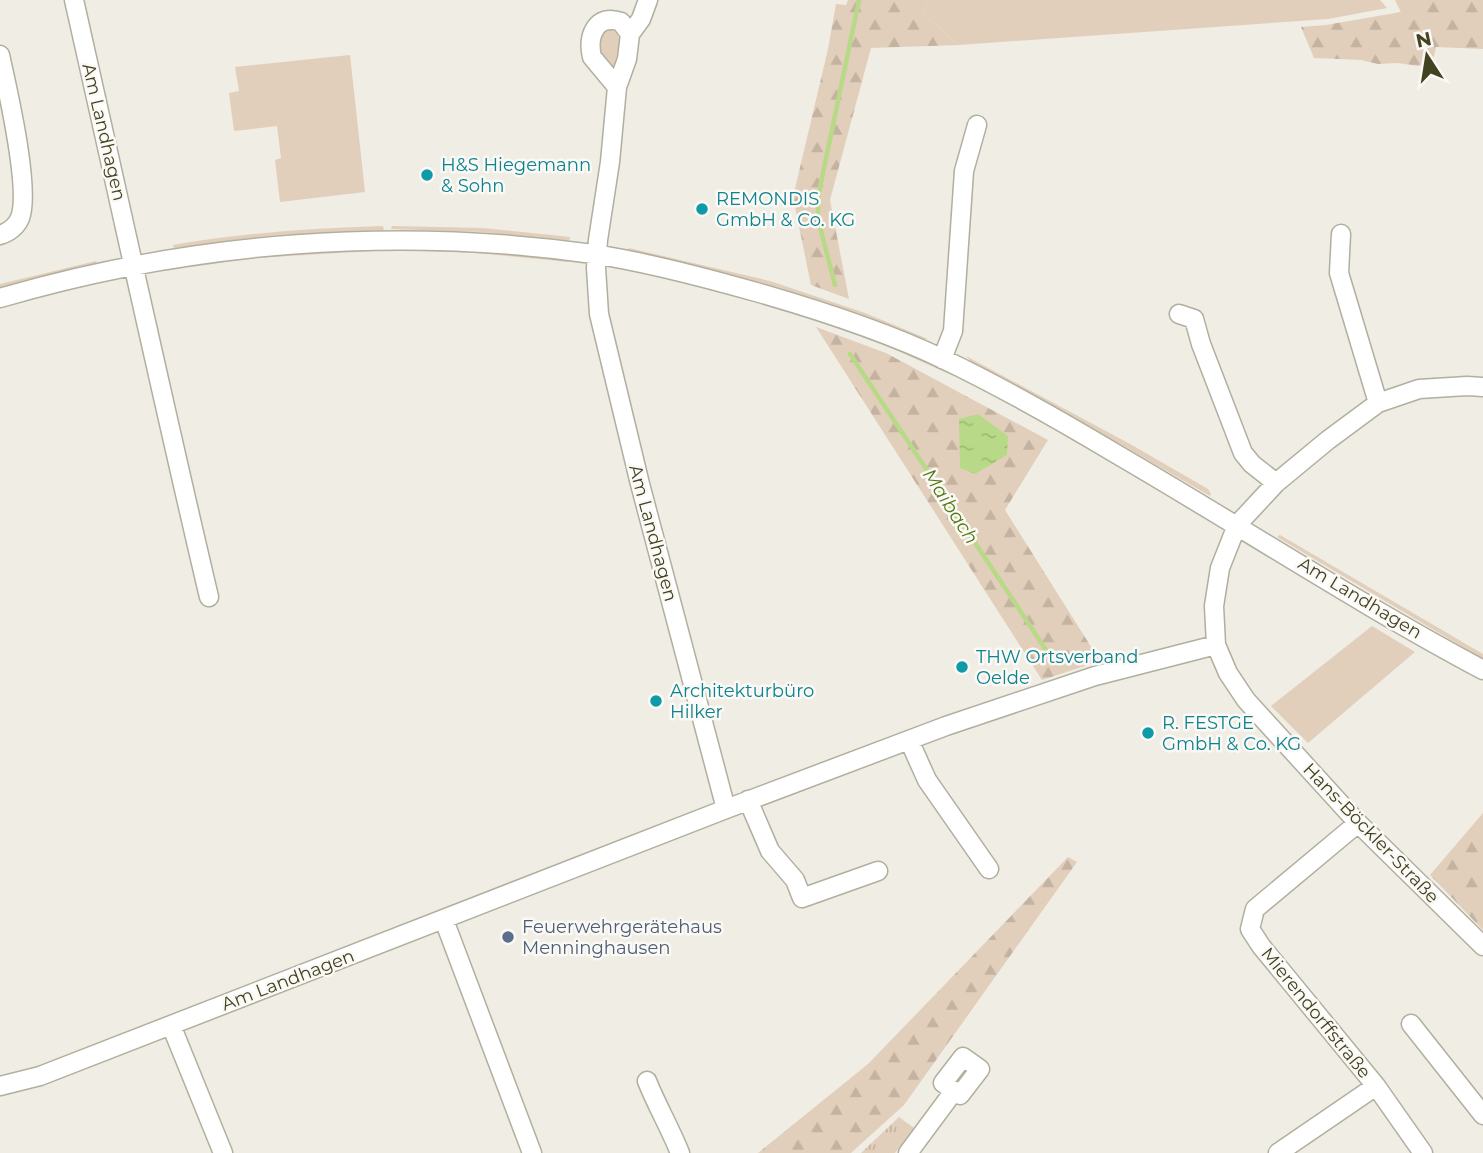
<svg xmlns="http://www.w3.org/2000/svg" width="1483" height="1153" font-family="Montserrat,sans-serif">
<defs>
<pattern id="forest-firs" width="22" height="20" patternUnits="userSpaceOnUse" patternTransform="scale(1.75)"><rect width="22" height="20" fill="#e2cfbb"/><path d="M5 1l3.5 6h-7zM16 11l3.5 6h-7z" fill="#c3b3a0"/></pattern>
<pattern id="park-tufts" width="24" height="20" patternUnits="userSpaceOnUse" patternTransform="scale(1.75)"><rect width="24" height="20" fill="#e2cfbb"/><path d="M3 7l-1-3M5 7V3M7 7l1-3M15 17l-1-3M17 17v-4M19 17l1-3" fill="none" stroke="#c3b3a0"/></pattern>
<pattern id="water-ripples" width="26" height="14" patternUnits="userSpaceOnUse" patternTransform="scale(1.75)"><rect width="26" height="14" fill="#b8d987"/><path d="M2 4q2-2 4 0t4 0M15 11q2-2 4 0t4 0" fill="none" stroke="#9fbb74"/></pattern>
</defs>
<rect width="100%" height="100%" fill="#efede4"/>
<path fill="#e2cfbb" d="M 929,0 L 1380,0 L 1387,8 L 1328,19 L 959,45 L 922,13 Z
M 610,29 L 616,32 L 620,40 L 614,72 L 598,50 L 600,35 L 603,31 Z
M 350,55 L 365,192 L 280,202 L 275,160 L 281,158 L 277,126 L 234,131 L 229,93 L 239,91 L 235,67 Z
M 383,226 L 384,230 L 276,235 L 174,248 L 173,245 C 243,233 313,228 383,226 Z
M 392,226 L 483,228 L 570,237 L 569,241 L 482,232 L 391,229 Z
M 373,247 L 373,251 L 254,258 L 164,271 L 162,268 L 200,261 Z
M 391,247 L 422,247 L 568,258 L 568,262 L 477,253 L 391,250 Z
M 629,248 L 770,281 L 865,313 L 928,339 L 918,339 C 823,300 727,273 627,250 Z
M 96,261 L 97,264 L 0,289 L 0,284 Z
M 633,269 L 652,271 L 830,320 L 955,372 L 954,376 C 921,362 888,345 855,333 C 784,306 710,287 636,272 Z
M 966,356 L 1130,444 L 1208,489 L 1211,494 L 1210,496 L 1075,418 L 973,364 Z
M 1280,535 L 1483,654 L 1483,659 L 1277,537 Z
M 1372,626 L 1415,652 L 1308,743 L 1271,706 Z"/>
<path fill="url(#forest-firs)" d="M 848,0 L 929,0 L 922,13 L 959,45 L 871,48 L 830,200 L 849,299 L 811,285 L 793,197 L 828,49 L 836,4 L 846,5 Z
M 1395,0 L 1483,0 L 1483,49 L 1436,47 L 1433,60 L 1418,66 L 1398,63 L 1378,64 L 1361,60 L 1314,58 L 1301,27 L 1326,25 L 1401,12 Z
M 816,327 L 886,353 L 1048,440 L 1005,510 L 1100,661 L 1042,680 Z
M 1483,813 L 1483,930 L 1430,875 Z
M 1068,857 L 1077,862 L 904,1105 L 851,1153 L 758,1153 L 868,1064 Z"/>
<path fill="url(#park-tufts)" d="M 899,1117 L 914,1128 L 895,1153 L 861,1153 Z"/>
<path fill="url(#water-ripples)" d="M 978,414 L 1008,436 L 1007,455 L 975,474 L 960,468 L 959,419 Z"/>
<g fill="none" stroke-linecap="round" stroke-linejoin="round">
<path stroke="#b8d987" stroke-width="4.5" d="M 835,285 L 818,219 L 818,197 L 859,0
M 850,354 L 1052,659"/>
<defs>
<path id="minor" d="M 74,0 C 119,199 162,398 209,597
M 630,34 L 641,19 L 648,0
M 0,55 C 7,87 31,189 20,218 C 16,227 9,232 0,235
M 617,87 L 592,57 C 587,36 596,13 621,22 L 630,34 L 627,59 L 617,87 L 610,162 L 598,240 L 596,268 L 599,314 L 640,484 L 726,809
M 1341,234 L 1339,273 L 1378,403
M 0,298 C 191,242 395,226 593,254 C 647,262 703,277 756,292 C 819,310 884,331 943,359 C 1004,388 1061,421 1118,455 C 1240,526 1359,604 1483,670
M 1179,314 L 1194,319 L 1201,344 L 1243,453 L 1252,464 L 1276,483
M 942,359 L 953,331 L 964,171 L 977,125
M 1483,387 L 1467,386 L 1419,389 L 1378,403 L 1328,440 L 1276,483 L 1237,525 L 1220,568 L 1214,606 L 1216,645 L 1228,673 L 1246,700 L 1358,823 L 1483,946
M 909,740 L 927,780 L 989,869
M 748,800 L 770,851 L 795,880 L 802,898 L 878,871
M 1358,823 L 1255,909 L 1250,929 L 1261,946 L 1376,1086 L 1423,1153
M 444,920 L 532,1153
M 1411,1024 L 1483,1115
M 171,1025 L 223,1153
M 963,1057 L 980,1069 L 960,1095 L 943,1083 Z
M 647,1081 C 657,1106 670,1128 680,1153
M 0,1086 L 40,1076 L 726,809 L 946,726 L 1095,676 L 1216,645
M 908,1153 L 954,1091
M 1278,1153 L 1376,1086"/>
</defs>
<use href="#minor" stroke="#b1af9e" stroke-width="21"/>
<use href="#minor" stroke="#fff" stroke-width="18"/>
</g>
<g fill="#0f9aa8" stroke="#fbf9f5" stroke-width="2.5">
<circle cx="427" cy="175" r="7"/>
<circle cx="702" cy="209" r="7"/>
<circle cx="962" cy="667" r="7"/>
<circle cx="656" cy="701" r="7"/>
<circle cx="1148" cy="733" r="7"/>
</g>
<circle fill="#5c6f8a" stroke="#fbf9f5" stroke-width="2.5" cx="508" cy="937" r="7"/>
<g text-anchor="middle" stroke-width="5" stroke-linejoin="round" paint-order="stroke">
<g font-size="18" fill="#434221" stroke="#fbf9f5">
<text transform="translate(104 132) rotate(77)" y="6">Am Landhagen</text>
<text transform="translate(653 533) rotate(75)" y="6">Am Landhagen</text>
<text transform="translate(1360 598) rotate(31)" y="6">Am Landhagen</text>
<text transform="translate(1371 833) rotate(46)" y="6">Hans-Böckler-Straße</text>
<text transform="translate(288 980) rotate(-21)" y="6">Am Landhagen</text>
<text transform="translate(1316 1013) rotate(51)" y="6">Mierendorffstraße</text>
</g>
<g font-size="18" fill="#0d838f" stroke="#fbf9f5" text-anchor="start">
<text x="441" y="171">H&amp;S Hiegemann<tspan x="441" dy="21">&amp; Sohn</tspan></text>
<text x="716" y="205">REMONDIS<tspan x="716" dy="21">GmbH &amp; Co. KG</tspan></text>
<text x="976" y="663">THW Ortsverband<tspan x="976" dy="21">Oelde</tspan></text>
<text x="670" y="697">Architekturbüro<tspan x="670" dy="21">Hilker</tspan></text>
<text x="1162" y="729">R. FESTGE<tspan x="1162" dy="21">GmbH &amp; Co. KG</tspan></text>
</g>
<g font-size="18" fill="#4e5e75" stroke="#fbf9f5" text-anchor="start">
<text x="522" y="933">Feuerwehrgerätehaus<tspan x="522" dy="21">Menninghausen</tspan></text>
</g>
<g font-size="19" font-style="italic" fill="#507a14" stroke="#fbf9f5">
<text transform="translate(951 506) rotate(57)" y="7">Maibach</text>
</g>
</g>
<g transform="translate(1427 56) rotate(348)" stroke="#fbf9f5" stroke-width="5" paint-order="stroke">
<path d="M0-5L12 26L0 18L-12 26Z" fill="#434221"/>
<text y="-10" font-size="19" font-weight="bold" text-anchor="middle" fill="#434221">N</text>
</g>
</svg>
